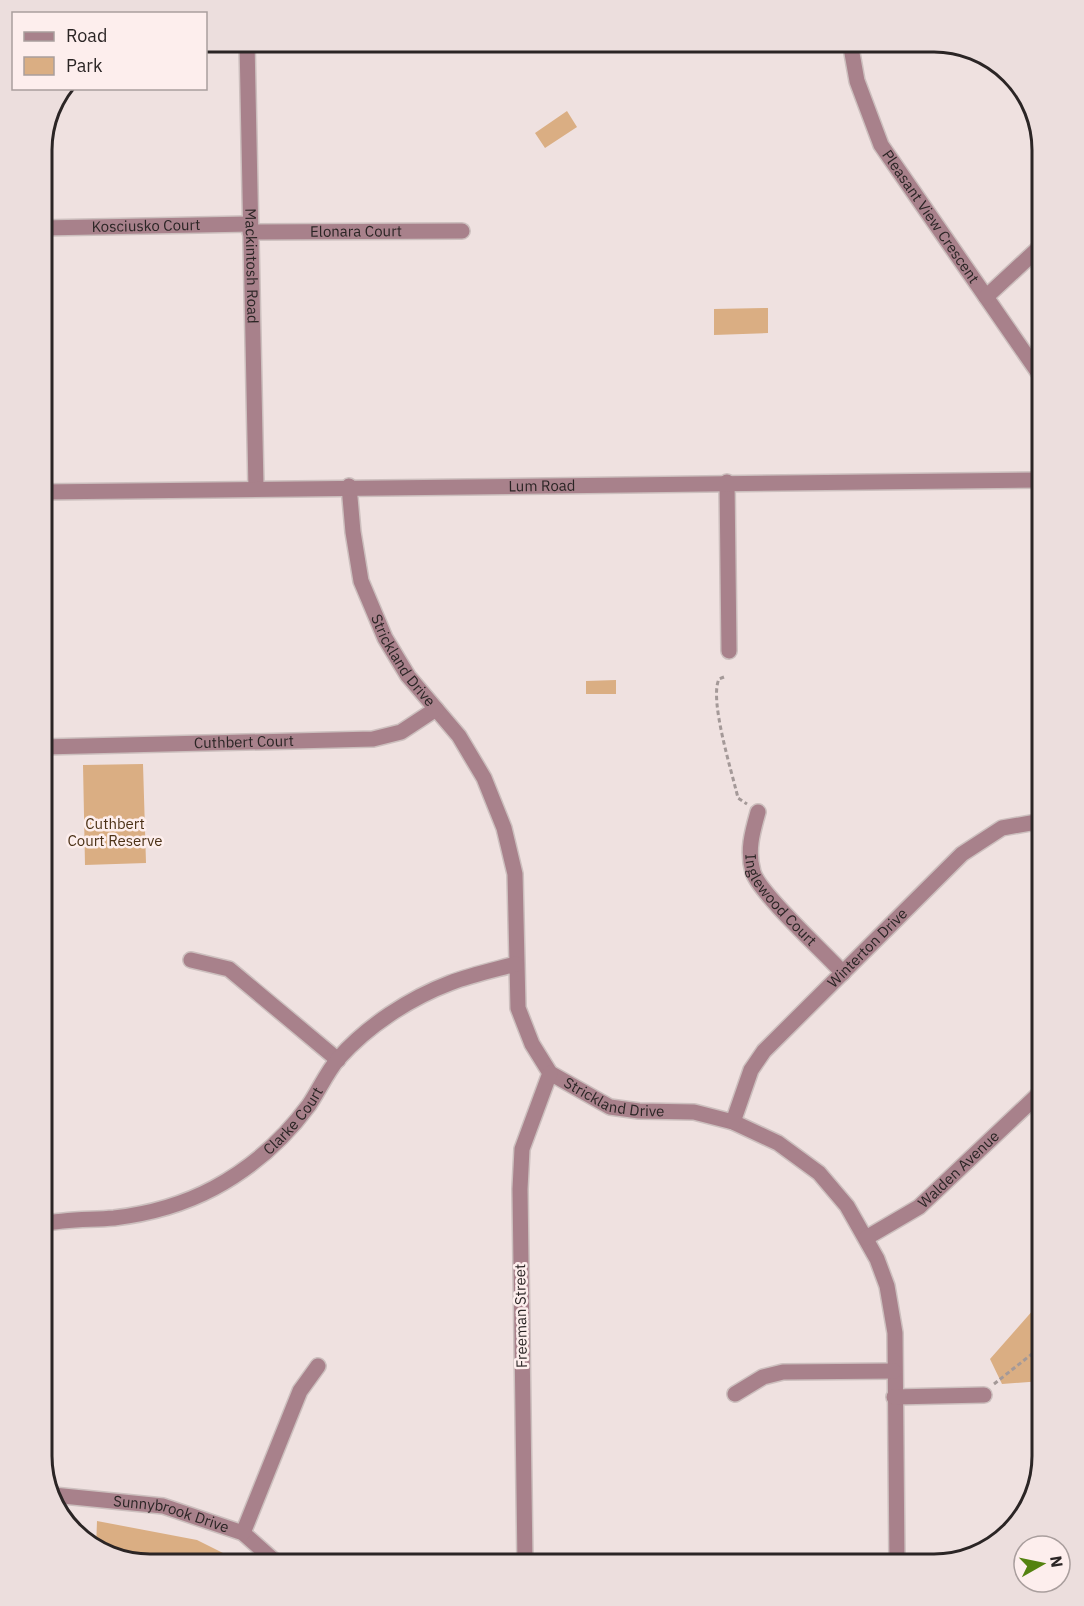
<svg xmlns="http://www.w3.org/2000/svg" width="1084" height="1606" font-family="'IBM Plex Sans',sans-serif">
<rect width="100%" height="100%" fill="#efe1e0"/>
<path fill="#daae83" d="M 567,111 L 577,127 L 545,148 L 535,133 Z
M 768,308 L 768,333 L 714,335 L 714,309 Z
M 616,680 L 616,694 L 586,694 L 586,681 Z
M 143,764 L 146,863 L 85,865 L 83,765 Z
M 1042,1300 L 1042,1381 L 1002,1384 L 990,1359 Z
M 97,1521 L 197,1540 L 245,1564 L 144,1564 L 96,1549 Z"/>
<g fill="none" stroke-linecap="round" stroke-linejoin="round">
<defs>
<g id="minor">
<path id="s1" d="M 247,42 L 256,488"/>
<path id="s2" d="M 850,42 L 857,81 L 881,145 L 1042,378"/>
<path id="s3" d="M 42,228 L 250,224"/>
<path id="s4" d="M 250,232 L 462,231"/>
<path d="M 986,297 L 1042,245"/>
<path d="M 727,482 L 729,651"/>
<path id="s5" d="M 349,486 L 353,532 L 361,581 L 385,638 L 408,676 L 459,736 L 484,778 L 504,828 L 515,874 L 518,1008 L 532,1044 L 550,1073 L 610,1107 L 639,1111 L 694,1112 L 733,1122 L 778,1143 L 819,1173 L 847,1206 L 877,1259 L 887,1286 L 895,1333 L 897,1564"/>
<path id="s6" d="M 42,492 L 1042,480"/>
<path id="s7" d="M 43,747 L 373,739 L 401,732 L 436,709"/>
<path id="s8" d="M 758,812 C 752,833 747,851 753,872 C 759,893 825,953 843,973"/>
<path d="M 191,960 L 229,969 L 338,1060"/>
<path id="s9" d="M 733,1122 L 751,1070 L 764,1051 L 962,854 L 1002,828 L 1042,821"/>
<path id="s10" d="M 42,1224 C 66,1219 90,1220 114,1218 C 148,1214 184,1204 214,1188 C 251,1168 284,1139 309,1105 C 319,1090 327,1072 338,1059 C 367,1026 410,998 450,983 C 471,975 494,970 516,964"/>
<path id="s11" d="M 866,1238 L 919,1207 L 1042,1091"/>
<path d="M 735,1394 L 763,1377 L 783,1372 L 894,1371"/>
<path d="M 894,1397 L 984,1395"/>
<path id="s12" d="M 53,1495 L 163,1506 L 243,1533 L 278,1564"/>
<path d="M 243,1533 L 300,1391 L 318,1366"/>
<path d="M 525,1564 L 520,1189 L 522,1149 L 550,1073"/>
</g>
</defs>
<use href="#minor" stroke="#ccbfbe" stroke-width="18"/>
<path stroke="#a49998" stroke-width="3" stroke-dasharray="4.5 3" stroke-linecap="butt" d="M 724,677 L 719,679 C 709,700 732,772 738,798 L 747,804
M 994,1384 L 1042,1346"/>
<use href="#minor" stroke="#a8818b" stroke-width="15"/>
</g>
<g text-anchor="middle" stroke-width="5" stroke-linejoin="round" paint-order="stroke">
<g font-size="15" fill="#2b2525" stroke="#fdeeed">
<text dy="5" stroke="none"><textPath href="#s2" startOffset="195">Pleasant View Crescent</textPath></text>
<text dy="5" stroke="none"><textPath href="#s3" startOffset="104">Kosciusko Court</textPath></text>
<text dy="5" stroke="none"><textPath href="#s4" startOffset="106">Elonara Court</textPath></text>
<text dy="5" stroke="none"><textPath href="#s1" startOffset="224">Mackintosh Road</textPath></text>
<text dy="5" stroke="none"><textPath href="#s6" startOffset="500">Lum Road</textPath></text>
<text dy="5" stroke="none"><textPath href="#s5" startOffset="186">Strickland Drive</textPath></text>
<text dy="5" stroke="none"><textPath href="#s7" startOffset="201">Cuthbert Court</textPath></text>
<text dy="5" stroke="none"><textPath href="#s8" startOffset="99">Inglewood Court</textPath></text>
<text dy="5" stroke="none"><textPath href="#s9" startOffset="224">Winterton Drive</textPath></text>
<text dy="5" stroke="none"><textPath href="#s5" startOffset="708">Strickland Drive</textPath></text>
<text dy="5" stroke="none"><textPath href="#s10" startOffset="282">Clarke Court</textPath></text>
<text dy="5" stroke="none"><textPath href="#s11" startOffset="116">Walden Avenue</textPath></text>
<text transform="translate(521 1316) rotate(-91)" y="5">Freeman Street</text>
<text dy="5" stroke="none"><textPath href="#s12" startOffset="120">Sunnybrook Drive</textPath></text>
</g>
<g font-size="15" fill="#4c3217" stroke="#fdeeed">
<text x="115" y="829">Cuthbert<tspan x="115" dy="17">Court Reserve</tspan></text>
</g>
</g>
<path d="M0 0H1084V1606H0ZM150 52H934A98 98 0 0 1 1032 150V1456A98 98 0 0 1 934 1554H150A98 98 0 0 1 52 1456V150A98 98 0 0 1 150 52Z" fill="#ecdedd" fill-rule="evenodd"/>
<path fill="none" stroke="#2b2525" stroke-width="3" d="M150 52H934A98 98 0 0 1 1032 150V1456A98 98 0 0 1 934 1554H150A98 98 0 0 1 52 1456V150A98 98 0 0 1 150 52Z"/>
<rect x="12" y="12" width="195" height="78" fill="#fdeeed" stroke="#a99e9d" stroke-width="1.5"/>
<rect x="24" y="32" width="30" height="9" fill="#a8818b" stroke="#a99e9d" stroke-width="1.5"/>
<text x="66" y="42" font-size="18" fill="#2b2525">Road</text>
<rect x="24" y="57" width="30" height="18" fill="#daae83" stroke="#a99e9d" stroke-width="1.5"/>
<text x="66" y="72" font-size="18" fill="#2b2525">Park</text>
<g transform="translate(1042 1564) rotate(81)"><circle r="28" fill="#fdeeed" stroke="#a99e9d" stroke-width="1.5"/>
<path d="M0-4.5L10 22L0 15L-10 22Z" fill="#548210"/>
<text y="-9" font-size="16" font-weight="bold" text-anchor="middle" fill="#2b2525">N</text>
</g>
</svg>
